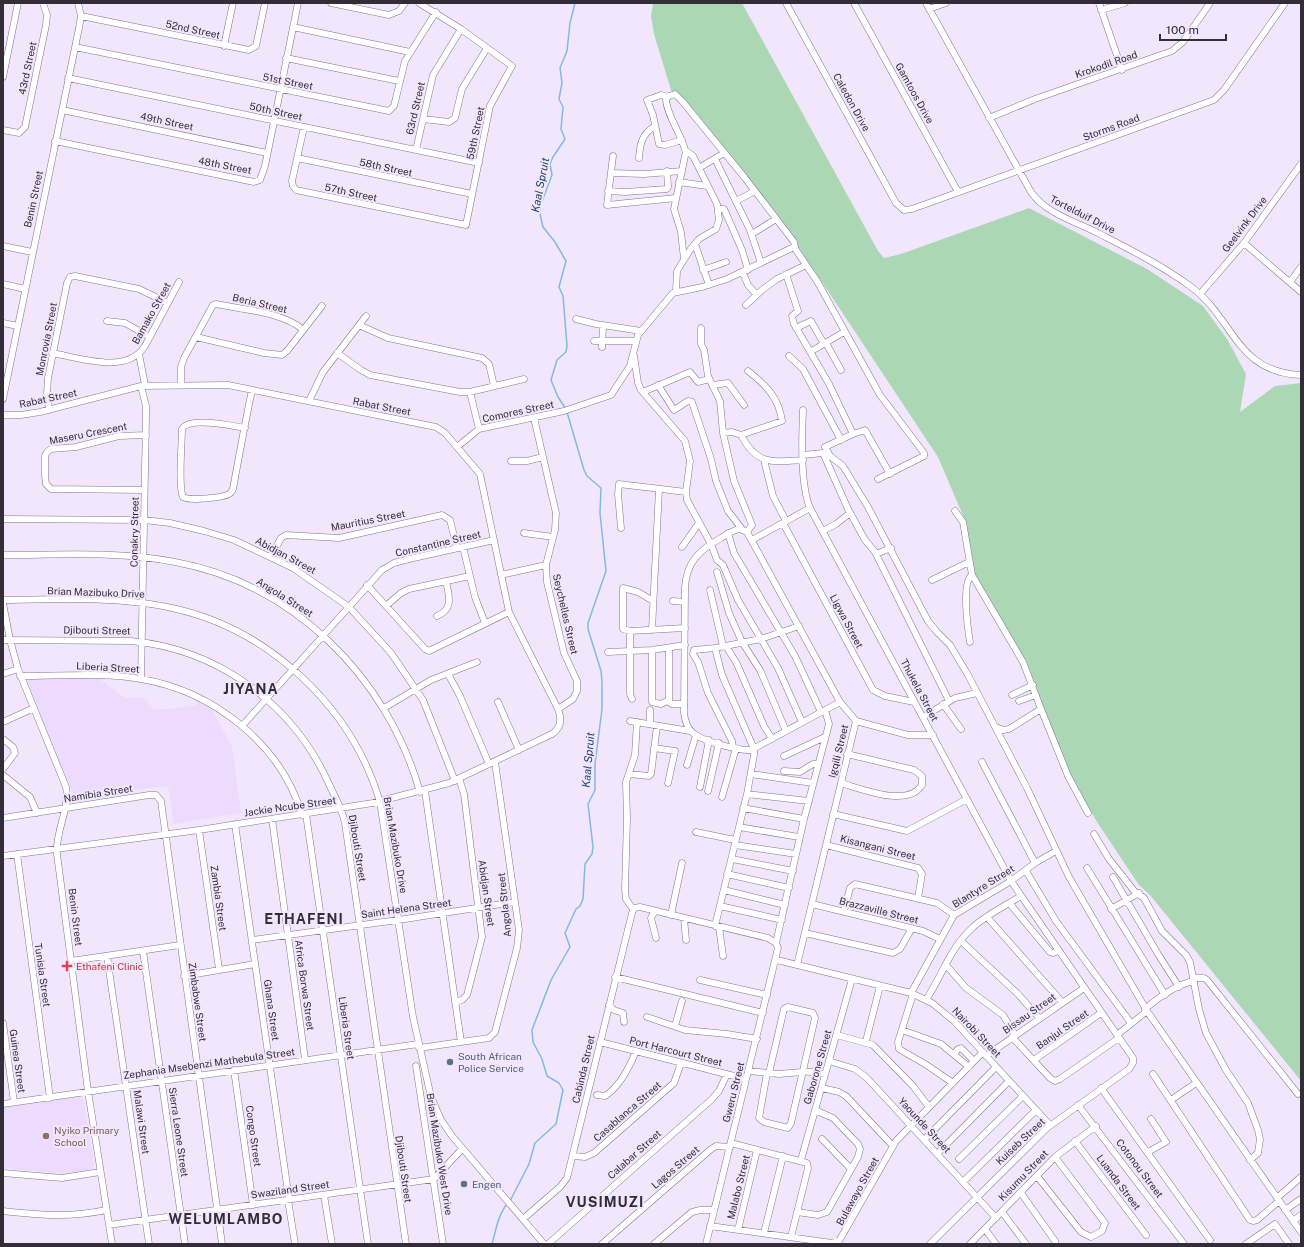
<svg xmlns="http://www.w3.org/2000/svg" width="1304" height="1247" font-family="'Public Sans',sans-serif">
<rect width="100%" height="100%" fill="#f2e6fc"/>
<path fill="#eddbfd" d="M 30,677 L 97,677 L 125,698 L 143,698 L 154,709 L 169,709 L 197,705 L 197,701 L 212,710 L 232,747 L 241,813 L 174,824 L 168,786 L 78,797 L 74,795 L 27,683 Z
M 79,1097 L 84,1101 L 94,1165 L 91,1169 L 68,1174 L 3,1168 L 3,1107 Z"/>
<path fill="#acd7b5" d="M 653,3 L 742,3 L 878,251 L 884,258 L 901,254 L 1029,208 L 1147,269 L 1203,306 L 1227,339 L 1246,374 L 1240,412 L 1275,386 L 1301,383 L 1301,1081 L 1150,895 L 1139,885 L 1097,822 L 1068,771 L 1027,663 L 967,564 L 964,518 L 938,457 L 820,279 L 765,206 L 671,90 L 654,34 L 651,16 Z"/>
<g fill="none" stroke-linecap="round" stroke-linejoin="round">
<path stroke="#82bae2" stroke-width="1.5" d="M 566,409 L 558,397 L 551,380 L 557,360 L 566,352 L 567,346 L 563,296 L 559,287 L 566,261 L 555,242 L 543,227 L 540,214 L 541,204 L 552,175 L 550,164 L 553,157 L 565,139 L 561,129 L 563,107 L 559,99 L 562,83 L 560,68 L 567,51 L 570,23 L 575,3
M 510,1201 L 529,1164 L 535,1143 L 556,1124 L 563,1090 L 559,1083 L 547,1076 L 542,1059 L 533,1042 L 532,1030 L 551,980 L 570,947 L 565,933 L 576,909 L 580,906 L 583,899 L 585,864 L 592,854 L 593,847 L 588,804 L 595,790 L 595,764 L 602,709 L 602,681 L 601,671 L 588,629 L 588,623 L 606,571 L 600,513 L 601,488 L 587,476 L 584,470 L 567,412
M 492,1244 C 496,1230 498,1214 508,1203"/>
<defs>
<path id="minor" d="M 331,3 L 389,15 L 399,11 L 405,3
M 786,3 L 896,203 L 904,210 L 912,209 L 1214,100 L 1224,90 L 1285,3
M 854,3 L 958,192
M 926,3 L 1031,192 C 1046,214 1077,222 1100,234 C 1131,250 1161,265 1190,286 C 1235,319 1235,372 1301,375
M 1099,3 L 1122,70
M 929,9 L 946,3
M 1101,10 L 1125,3
M 81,16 L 249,50 L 256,46 L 265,3
M 293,27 L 410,52
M 224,46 L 233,3
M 75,47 L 389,111 L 394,106 L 405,61 L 436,12
M 286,58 L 399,81
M 3,77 L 18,3
M 68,78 L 479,163
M 668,97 L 661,95 L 647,100 L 653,115 L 659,144 L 665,145 L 682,140
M 62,110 L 267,153
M 989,118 L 1035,99 L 1172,51 L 1183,42 L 1210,3
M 423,119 L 449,122 L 455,118 L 462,89 L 487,48
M 304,127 L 292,181 L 293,186 L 296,190 L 466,225 L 490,106 L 512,66 L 461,29 L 419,3
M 3,130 L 19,133 L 25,127 L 46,25 L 47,15 L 43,3
M 55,141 L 254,182 L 260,180 L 265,166 L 298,3
M 416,150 L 433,75 L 461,29
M 613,156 L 607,205 L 676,198
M 297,158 L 472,194
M 639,158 C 640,143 642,134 655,126
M 715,159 L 750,230 L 761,263
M 699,168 L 724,153
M 611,173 L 644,174 L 682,171
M 679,182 L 707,186
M 608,191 L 625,192 L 667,189 L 668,187 L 667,171
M 736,201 L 755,191
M 719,209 L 724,209 L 742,250 L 748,270
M 752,234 L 776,219
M 1244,243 L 1301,292
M 695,244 L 709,285
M 3,246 L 32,252
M 684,259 L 681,232 L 674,209 L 686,151
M 703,270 L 726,262
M 743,273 L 748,285 L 757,295
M 786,274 L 798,311 L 792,316 L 794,324 L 829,384 L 853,434 L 865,430 L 890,474
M 1290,282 L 1301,267
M 3,284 L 25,289
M 676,291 L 677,271 L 690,250 L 699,239 L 716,229 L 719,220 L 717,204 L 693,156 L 685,150 C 681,134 666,113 666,99 L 669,96 L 675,94 L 682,101 L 745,178 L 794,242 L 795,247
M 1200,294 L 1244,243 L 1301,164
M 746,305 L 762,290 L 777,279 L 806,265
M 576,319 L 596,324 L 641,331
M 107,321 L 125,323 L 150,337
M 3,323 L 18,326
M 359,325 L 388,338 L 482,358 L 489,364 L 494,386
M 701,328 L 701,344 L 704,350 L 708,376 L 720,401 L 723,433 L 734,481 L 752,525 L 747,532
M 796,328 L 811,321 L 824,344
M 196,337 L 264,353 L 282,355 L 287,351 L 322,306
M 594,341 L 635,341
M 826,343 L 841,370
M 602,347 L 603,326
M 810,352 L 844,332
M 52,353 C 80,358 127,375 145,346 L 179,282
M 337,353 L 361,370 L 370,375 L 460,392 L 470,392 L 524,379
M 139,354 L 145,385
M 634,356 L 638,383 L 641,390 L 685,441 L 690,461 L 686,492 L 687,500 L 711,544 L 717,560 L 723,565 L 738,600 L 778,668 L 802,722
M 789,356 L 803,369 L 841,440
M 181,385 L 181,367 L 184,358 L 213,305 L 216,304 C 241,309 286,313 303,330
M 658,385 L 674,410 L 688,401 L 692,402 L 711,459 L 716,481 L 728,511 L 742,529
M 712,385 L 728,383 L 744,405
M 470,392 L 479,429
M 643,392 L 690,372 L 698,382 L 709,379
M 3,399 L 79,28 L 81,16 L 78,3
M 309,401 L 323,372 L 366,316
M 49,410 L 47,394 L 48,378 L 67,283 L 70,277 L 75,276 L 139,289 L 168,303
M 803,410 C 802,436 800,484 810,508 L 1011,881 L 1133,1058 L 1133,1063 L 1129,1069 L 1047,1128 L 930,1244
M 3,415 L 21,415 L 40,412 L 141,386 L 228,385 L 436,427 L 445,433 L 480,474 L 509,612 L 558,709 C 562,719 561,728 552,734 L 449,783 L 373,803 L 199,830 L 3,856
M 534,418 L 556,513 L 555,530 L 546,565 L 547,582 L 564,653 L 577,681 L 577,691 L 573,699 L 558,709
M 245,428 C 232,426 189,416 182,429 C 182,443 178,487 183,497 C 189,501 222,498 229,494 C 232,492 232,491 233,489 C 239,456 245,423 252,390
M 723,433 L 732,432 L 741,435 L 782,421 C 779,398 766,385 748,371
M 853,434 L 825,447 L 830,456 L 843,466 L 868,507 L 928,621 L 937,632 L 950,645 L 968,675 L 1027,788 L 1069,877 L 1147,1011 L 1301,1232
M 741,435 C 757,466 773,462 803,460
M 457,447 L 479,429 L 564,411 L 611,395 L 630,366 L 638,335 L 673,293 L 702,287 L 727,279 L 794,247 L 817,281 L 880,395 L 924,453 L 924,456 L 878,479
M 803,455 L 823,453 L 848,509 L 865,540 L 875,552 L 949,701
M 764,460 L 773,496 L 786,521
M 511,461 L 527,461 L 543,457
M 144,490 L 51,489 L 46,484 L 45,475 L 45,456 L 47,452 L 51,449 L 76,447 L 119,436 L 146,435
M 955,511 L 963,522 L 972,575
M 3,519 L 144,520 L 170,523 L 204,531 L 234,540 L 293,568 L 349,607 L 391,653 L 423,700 L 455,781
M 783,523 L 873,690 L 885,696 L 914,702
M 621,528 L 618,494 L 619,484 L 686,492
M 823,531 L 836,524 L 850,513
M 524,533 L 553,537
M 728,533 L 734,553 L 795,656 L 821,712
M 752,540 L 810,508
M 463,547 L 475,597 L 485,623
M 682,547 L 699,523
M 876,554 L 891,548
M 3,555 C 60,555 119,551 175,562 C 294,584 387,677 420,792
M 271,557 L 281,538 L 286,535 L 339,538 L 442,515 L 450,520 L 457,548
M 717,572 L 729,613 L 742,642 L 760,670 L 786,731
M 501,575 L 546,565
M 932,580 L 969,562
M 367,585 L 425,649 L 429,651 L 509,612
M 710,590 L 723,646
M 3,600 C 56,599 120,596 172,608 C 269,629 352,707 380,802 L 413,1017 L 431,1097 L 441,1120 L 452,1136 L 544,1244
M 653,601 L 638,592 L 623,588 L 623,629 L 630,631 L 685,628
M 673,601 L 685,602
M 3,603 L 10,640 L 18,669 L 66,787 C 70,810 55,831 57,854 L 88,1091 L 112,1244
M 387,605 L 401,593 L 409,589 L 470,576
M 437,616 C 454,609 449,596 446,581
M 652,630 L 659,489
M 630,631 L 630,694 L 632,699
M 3,640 L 131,641 C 218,649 293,704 329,784 C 335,797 342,809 345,823 L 406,1244
M 970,642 C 968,630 961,582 972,575 L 1023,662 L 1041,709
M 726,646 L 737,664 L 764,726 L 772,739
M 669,648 L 669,702 L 672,704 L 684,704
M 652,650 L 652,702 L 661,704 L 669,700
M 608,652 L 652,650 L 685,645
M 3,674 L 18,669
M 448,674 L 460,696 L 489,764
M 20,676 C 60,676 102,672 141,679 C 213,691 281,744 302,815
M 141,679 L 146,418 L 146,406 L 141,386
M 1012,695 L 1033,685
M 1019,701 L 1036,695
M 498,702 L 519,750
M 943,704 L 961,729
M 384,708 L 431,680 L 477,662
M 923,717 L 955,698 L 977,693
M 630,721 L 690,731
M 856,721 L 908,735 L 933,735
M 3,722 L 34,708
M 650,724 L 650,710
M 242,726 L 382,570 L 394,563 L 409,559 L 494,540
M 996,727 L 1003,730 L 1009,729 L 1041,709 L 1068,776 L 1088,813
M 3,739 L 13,747 L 15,753 L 3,769
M 733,747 L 732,741 L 708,693 L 698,662 L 693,654 L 694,650 L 715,648 L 761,639 L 799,626
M 654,748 L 675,751 L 668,783
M 784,756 L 825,737
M 982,762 L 1035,863
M 687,765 L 696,735
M 784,771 L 800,772 L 813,764 L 817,764
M 629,774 L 649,776 L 651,774 L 657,726
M 751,774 L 813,783
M 3,775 L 30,797 L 37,813
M 841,783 C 862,789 908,808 922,785 L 922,776 L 914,770 L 847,754
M 700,787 L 709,740
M 708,791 L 719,743
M 747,794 L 809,801
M 722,797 L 736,748
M 743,808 L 804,819
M 306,814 L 368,1244
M 833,814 L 907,831 L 967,799
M 3,818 L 149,795 L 156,795 L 161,801 L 222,1244
M 272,819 L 305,1059
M 235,824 L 289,1199
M 739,827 L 799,837
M 199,830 L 219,969
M 696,832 L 735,840
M 1094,834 L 1109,859 L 1135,892 L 1144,898 L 1162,931 L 1186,955 L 1190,962 L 1199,1009 L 1206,1033 L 1226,1070 L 1248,1103 L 1258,1130 L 1260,1139 L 1258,1153 L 1250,1160
M 735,845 L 796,854
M 826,845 L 918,868 L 922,874 L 918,898
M 17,854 L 50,1098
M 732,859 L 793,871
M 1087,868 L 1165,995
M 1026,871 L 1056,921 L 1131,1023
M 727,874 L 789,888
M 1113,877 L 1158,954 L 1179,987
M 724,890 L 785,905
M 812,904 L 923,931 L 940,939
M 1010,904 L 1050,952 L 1053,953 L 1058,951
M 720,906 L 782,920
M 633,909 L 626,899 L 625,890 L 627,818 L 626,782 L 635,755 L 637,722
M 1111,909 L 1139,893
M 655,911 L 651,918 L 656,938
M 844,911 L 850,888 L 855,884 L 937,903 L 954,915
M 671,915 L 682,863
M 987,917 L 1062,1002
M 684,918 L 686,940
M 715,926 L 747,794 L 754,755 L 754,749 L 722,675 L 715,648
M 719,927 L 723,956
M 805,933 L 893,953 L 900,949 L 912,928
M 252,940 L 405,919 L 515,902
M 961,941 L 1018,994 L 1039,1018
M 776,943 L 804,819 L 829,724 L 825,710
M 143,951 L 185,1244
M 107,956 L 149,1244
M 777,960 L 911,993 L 932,1003 L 954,1021 L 1050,1125
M 71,961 L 180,945
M 797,965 L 856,721 L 840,702 L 747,532 L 740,529 C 733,530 727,534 721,538 C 699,550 686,563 685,588 L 684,713 C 685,721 687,728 693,733 C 702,741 739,751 751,750 L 840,702
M 946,965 L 966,988 L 1003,1015 L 1015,1035
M 184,976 L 255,964
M 615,977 L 763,1013
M 1194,978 L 1204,978 L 1207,980 L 1298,1094
M 700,980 L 767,995
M 911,993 L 954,915 L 1011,881 L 1035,863 L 1056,851
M 913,994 L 898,1042 L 899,1049 L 925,1064 L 953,1083
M 926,1000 C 941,977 951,947 972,928 C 986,915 1005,906 1021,896
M 455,1002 L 462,1000 L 467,995 L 482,937 L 464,794 L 459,778
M 609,1005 L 614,1010 L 623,1013 L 624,1022
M 1145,1009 C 1158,998 1177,984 1194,981
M 647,1017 L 685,1030 L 727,1034 L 757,1039
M 3,1023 L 14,1102
M 675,1026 L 682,1001
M 902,1030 L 941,1044 L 969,1067
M 837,1035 L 873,1045 L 913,1086 L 929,1107
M 1117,1035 L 1147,1011
M 1012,1037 L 1050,1078 L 1055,1081 L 1060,1079 L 1119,1038
M 866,1041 L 880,986
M 461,1042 L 489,1038 L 495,1032 L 517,948 L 519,930 L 495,762
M 600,1042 L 746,1079
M 419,1048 L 461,1042 L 425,791
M 954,1054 L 958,1049 L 961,1048 L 974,1061
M 986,1056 L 1084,988
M 1034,1060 L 1101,1013
M 829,1061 L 855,1069 L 867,1078 L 996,1218
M 416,1066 L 443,1244
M 234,1070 L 253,1205
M 749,1071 L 779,1074 L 802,1072
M 803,1071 L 825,1074
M 767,1073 L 759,1118 L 764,1122 L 788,1128 L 791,1123 L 815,1018 L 813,1013 L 788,1007 L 784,1009 L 769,1073
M 1153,1074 L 1250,1220 L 1253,1221 L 1257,1220 L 1279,1201
M 822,1088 L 839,1092 L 846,1096 L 893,1146
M 1101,1088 L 1210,1240
M 597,1095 L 605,1096 C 619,1087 630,1066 636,1051
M 1171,1100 L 1196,1083
M 3,1104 L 418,1044
M 1078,1105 L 1184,1244
M 822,1139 L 851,1169
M 924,1140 L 996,1067
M 1075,1141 L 1146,1235
M 731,1143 L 807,1163 L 808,1168 L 791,1237
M 1148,1152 L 1166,1142 L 1151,1119
M 937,1154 L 1009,1081
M 573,1156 L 585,1157 L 594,1153 L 674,1083 L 681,1063
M 959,1159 L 1023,1096
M 801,1160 L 852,979
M 3,1173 L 62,1178 L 100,1172
M 1037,1176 L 1081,1232 L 1091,1237 L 1102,1231 L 1105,1223 L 1055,1157
M 963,1182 L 1036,1110
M 1021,1193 L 1055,1241 L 1056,1244
M 324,1195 L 332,1244
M 1277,1198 L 1301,1177
M 288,1200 L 295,1244
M 1285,1210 L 1301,1199
M 3,1211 C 40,1215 69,1218 106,1210
M 797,1212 L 818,1215 L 827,1212 L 858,1157 L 860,1149 L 858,1144 L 833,1118 L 815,1110
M 1002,1212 L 1026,1244
M 523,1219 L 560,1187 L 567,1178 L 632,913 L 634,908 L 640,907 L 768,938 L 776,943 L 778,948 L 706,1244
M 1293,1221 L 1301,1215
M 109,1225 L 434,1179 L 462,1149
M 710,1226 L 832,1243 L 839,1241 L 896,1141 L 983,1052
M 985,1229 L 996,1244
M 738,1230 L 757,1150
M 764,1233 L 783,1156
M 548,1244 L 711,1100 L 719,1091 L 727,1074
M 602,1244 L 710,1150 L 716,1146 L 730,1147
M 654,1244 L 692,1212 L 700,1210 L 714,1210
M 970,1244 L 1055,1157 L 1096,1126
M 1246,1244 L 1275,1224 L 1289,1244"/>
</defs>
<use href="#minor" stroke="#81748c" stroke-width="7"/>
<use href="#minor" stroke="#fff" stroke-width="6"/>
</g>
<path fill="#e0444e" stroke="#f2e6fc" stroke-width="1.5" d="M65 960h4v4h4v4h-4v4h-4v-4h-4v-4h4z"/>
<g fill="#5c6f8a" stroke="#f2e6fc" stroke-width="1.5">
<circle cx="450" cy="1062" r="4"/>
<circle cx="464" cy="1184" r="4"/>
</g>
<circle fill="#8d6e63" stroke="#f2e6fc" stroke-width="1.5" cx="46" cy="1136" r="4"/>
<g text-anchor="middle" stroke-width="4" stroke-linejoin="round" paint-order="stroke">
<g font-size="10" fill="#322d37" stroke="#f2e6fc">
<text transform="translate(193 29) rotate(12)" y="4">52nd Street</text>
<text transform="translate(1106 64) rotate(-19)" y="4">Krokodil Road</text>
<text transform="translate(27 68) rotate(-78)" y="4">43rd Street</text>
<text transform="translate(288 81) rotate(11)" y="4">51st Street</text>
<text transform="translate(915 93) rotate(61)" y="4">Gamtoos Drive</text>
<text transform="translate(852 102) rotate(61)" y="4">Caledon Drive</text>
<text transform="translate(415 108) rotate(-77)" y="4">63rd Street</text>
<text transform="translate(276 111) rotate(12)" y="4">50th Street</text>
<text transform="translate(167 121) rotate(12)" y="4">49th Street</text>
<text transform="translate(1111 127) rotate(-20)" y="4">Storms Road</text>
<text transform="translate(475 133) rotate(-78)" y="4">59th Street</text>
<text transform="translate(225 165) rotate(11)" y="4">48th Street</text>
<text transform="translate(386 167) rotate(12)" y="4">58th Street</text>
<text transform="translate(351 192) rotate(12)" y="4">57th Street</text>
<text transform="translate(33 199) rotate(-78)" y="4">Benin Street</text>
<text transform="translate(1083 214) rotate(27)" y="4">Tortelduif Drive</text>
<text transform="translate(1244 224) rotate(-53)" y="4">Geelvink Drive</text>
<text transform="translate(260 303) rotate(13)" y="4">Beria Street</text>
<text transform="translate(151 313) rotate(-61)" y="4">Bamako Street</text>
<text transform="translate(46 339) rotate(-79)" y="4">Monrovia Street</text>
<text transform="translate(48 398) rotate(-12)" y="4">Rabat Street</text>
<text transform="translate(382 406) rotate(11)" y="4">Rabat Street</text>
<text transform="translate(518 411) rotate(-12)" y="4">Comores Street</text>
<text transform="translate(88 433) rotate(-11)" y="4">Maseru Crescent</text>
<text transform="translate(368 520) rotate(-11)" y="4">Mauritius Street</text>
<text transform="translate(134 532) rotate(-89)" y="4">Conakry Street</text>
<text transform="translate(438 543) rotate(-13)" y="4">Constantine Street</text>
<text transform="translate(286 555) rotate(28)" y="4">Abidjan Street</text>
<text transform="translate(96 592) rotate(2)" y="4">Brian Mazibuko Drive</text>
<text transform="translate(285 597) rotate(32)" y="4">Angola Street</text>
<text transform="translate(566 614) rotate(77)" y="4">Seychelles Street</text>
<text transform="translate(847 621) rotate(62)" y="4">Ligwa Street</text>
<text transform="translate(97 630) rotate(1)" y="4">Djibouti Street</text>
<text transform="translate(108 667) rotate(3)" y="4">Liberia Street</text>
<text transform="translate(920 690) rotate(62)" y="4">Thukela Street</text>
<text transform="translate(838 751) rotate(-76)" y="4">Igqili Street</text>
<text transform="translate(98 793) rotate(-9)" y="4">Namibia Street</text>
<text transform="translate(290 806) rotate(-8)" y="4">Jackie Ncube Street</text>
<text transform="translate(396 845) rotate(80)" y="4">Brian Mazibuko Drive</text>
<text transform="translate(878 847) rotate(14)" y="4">Kisangani Street</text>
<text transform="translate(358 848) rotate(81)" y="4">Djibouti Street</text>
<text transform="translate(983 886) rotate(-32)" y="4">Blantyre Street</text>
<text transform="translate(487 893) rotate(82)" y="4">Abidjan Street</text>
<text transform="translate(219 898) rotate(82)" y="4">Zambia Street</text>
<text transform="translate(504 905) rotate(-96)" y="4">Angola Street</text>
<text transform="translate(406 908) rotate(-8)" y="4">Saint Helena Street</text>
<text transform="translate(879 910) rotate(14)" y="4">Brazzaville Street</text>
<text transform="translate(76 917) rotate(83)" y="4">Benin Street</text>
<text transform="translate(43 975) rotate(82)" y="4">Tunisia Street</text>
<text transform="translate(305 985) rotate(82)" y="4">Africa Borwa Street</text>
<text transform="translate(198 1002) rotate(82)" y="4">Zimbabwe Street</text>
<text transform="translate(272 1010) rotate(82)" y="4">Ghana Street</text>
<text transform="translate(1029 1013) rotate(-35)" y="4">Bissau Street</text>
<text transform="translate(347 1028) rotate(82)" y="4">Liberia Street</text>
<text transform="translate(1062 1029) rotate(-35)" y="4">Banjul Street</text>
<text transform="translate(977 1032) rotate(46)" y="4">Nairobi Street</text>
<text transform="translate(676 1051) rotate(14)" y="4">Port Harcourt Street</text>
<text transform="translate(18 1061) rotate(82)" y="4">Guinea Street</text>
<text transform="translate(209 1063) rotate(-8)" y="4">Zephania Msebenzi Mathebula Street</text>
<text transform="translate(817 1067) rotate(-74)" y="4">Gaborone Street</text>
<text transform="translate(583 1069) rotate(-77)" y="4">Cabinda Street</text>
<text transform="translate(733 1092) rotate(-76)" y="4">Gweru Street</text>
<text transform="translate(627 1111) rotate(-41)" y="4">Casablanca Street</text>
<text transform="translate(142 1122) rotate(82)" y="4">Malawi Street</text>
<text transform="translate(925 1125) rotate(47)" y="4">Yaounde Street</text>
<text transform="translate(179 1132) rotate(82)" y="4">Sierra Leone Street</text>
<text transform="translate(254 1136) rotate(82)" y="4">Congo Street</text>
<text transform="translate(1020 1141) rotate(-43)" y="4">Kuiseb Street</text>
<text transform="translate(440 1154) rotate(81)" y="4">Brian Mazibuko West Drive</text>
<text transform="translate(634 1154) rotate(-42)" y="4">Calabar Street</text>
<text transform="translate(675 1167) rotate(-41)" y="4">Lagos Street</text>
<text transform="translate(1140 1168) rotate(53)" y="4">Cotonou Street</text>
<text transform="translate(404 1169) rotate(82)" y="4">Djibouti Street</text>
<text transform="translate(1023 1175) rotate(-46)" y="4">Kisumu Street</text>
<text transform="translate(1119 1182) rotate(53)" y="4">Luanda Street</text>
<text transform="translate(738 1187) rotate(-76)" y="4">Malabo Street</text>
<text transform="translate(290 1189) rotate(-8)" y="4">Swaziland Street</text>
<text transform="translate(857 1191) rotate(-61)" y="4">Bulawayo Street</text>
</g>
<g font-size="10" fill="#be3a42" stroke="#f2e6fc" text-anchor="start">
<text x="76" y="970">Ethafeni Clinic</text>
</g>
<g font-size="10" fill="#4e5e75" stroke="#f2e6fc" text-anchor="start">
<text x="458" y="1060">South African<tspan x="458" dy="12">Police Service</tspan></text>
<text x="472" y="1188">Engen</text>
</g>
<g font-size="10" fill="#785e54" stroke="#f2e6fc" text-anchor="start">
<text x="54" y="1134">Nyiko Primary<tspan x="54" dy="12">School</tspan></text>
</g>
<g font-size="11" font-style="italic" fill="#17435e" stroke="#f2e6fc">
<text transform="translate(540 185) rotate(-79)" y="4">Kaal Spruit</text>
<text transform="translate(588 760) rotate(-85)" y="4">Kaal Spruit</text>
</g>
<g font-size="14" font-weight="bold" letter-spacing="1" fill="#322d37" stroke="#f2e6fc">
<text x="251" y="694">JIYANA</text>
<text x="304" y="924">ETHAFENI</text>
<text x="605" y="1207">VUSIMUZI</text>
<text x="226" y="1224">WELUMLAMBO</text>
</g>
</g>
<rect width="1304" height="1247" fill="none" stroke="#322d37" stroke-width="8"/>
<path d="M1160 34v6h66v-6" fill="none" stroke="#322d37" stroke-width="2"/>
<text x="1166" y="34" font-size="12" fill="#322d37" stroke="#f2e6fc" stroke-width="3" paint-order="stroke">100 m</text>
</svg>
